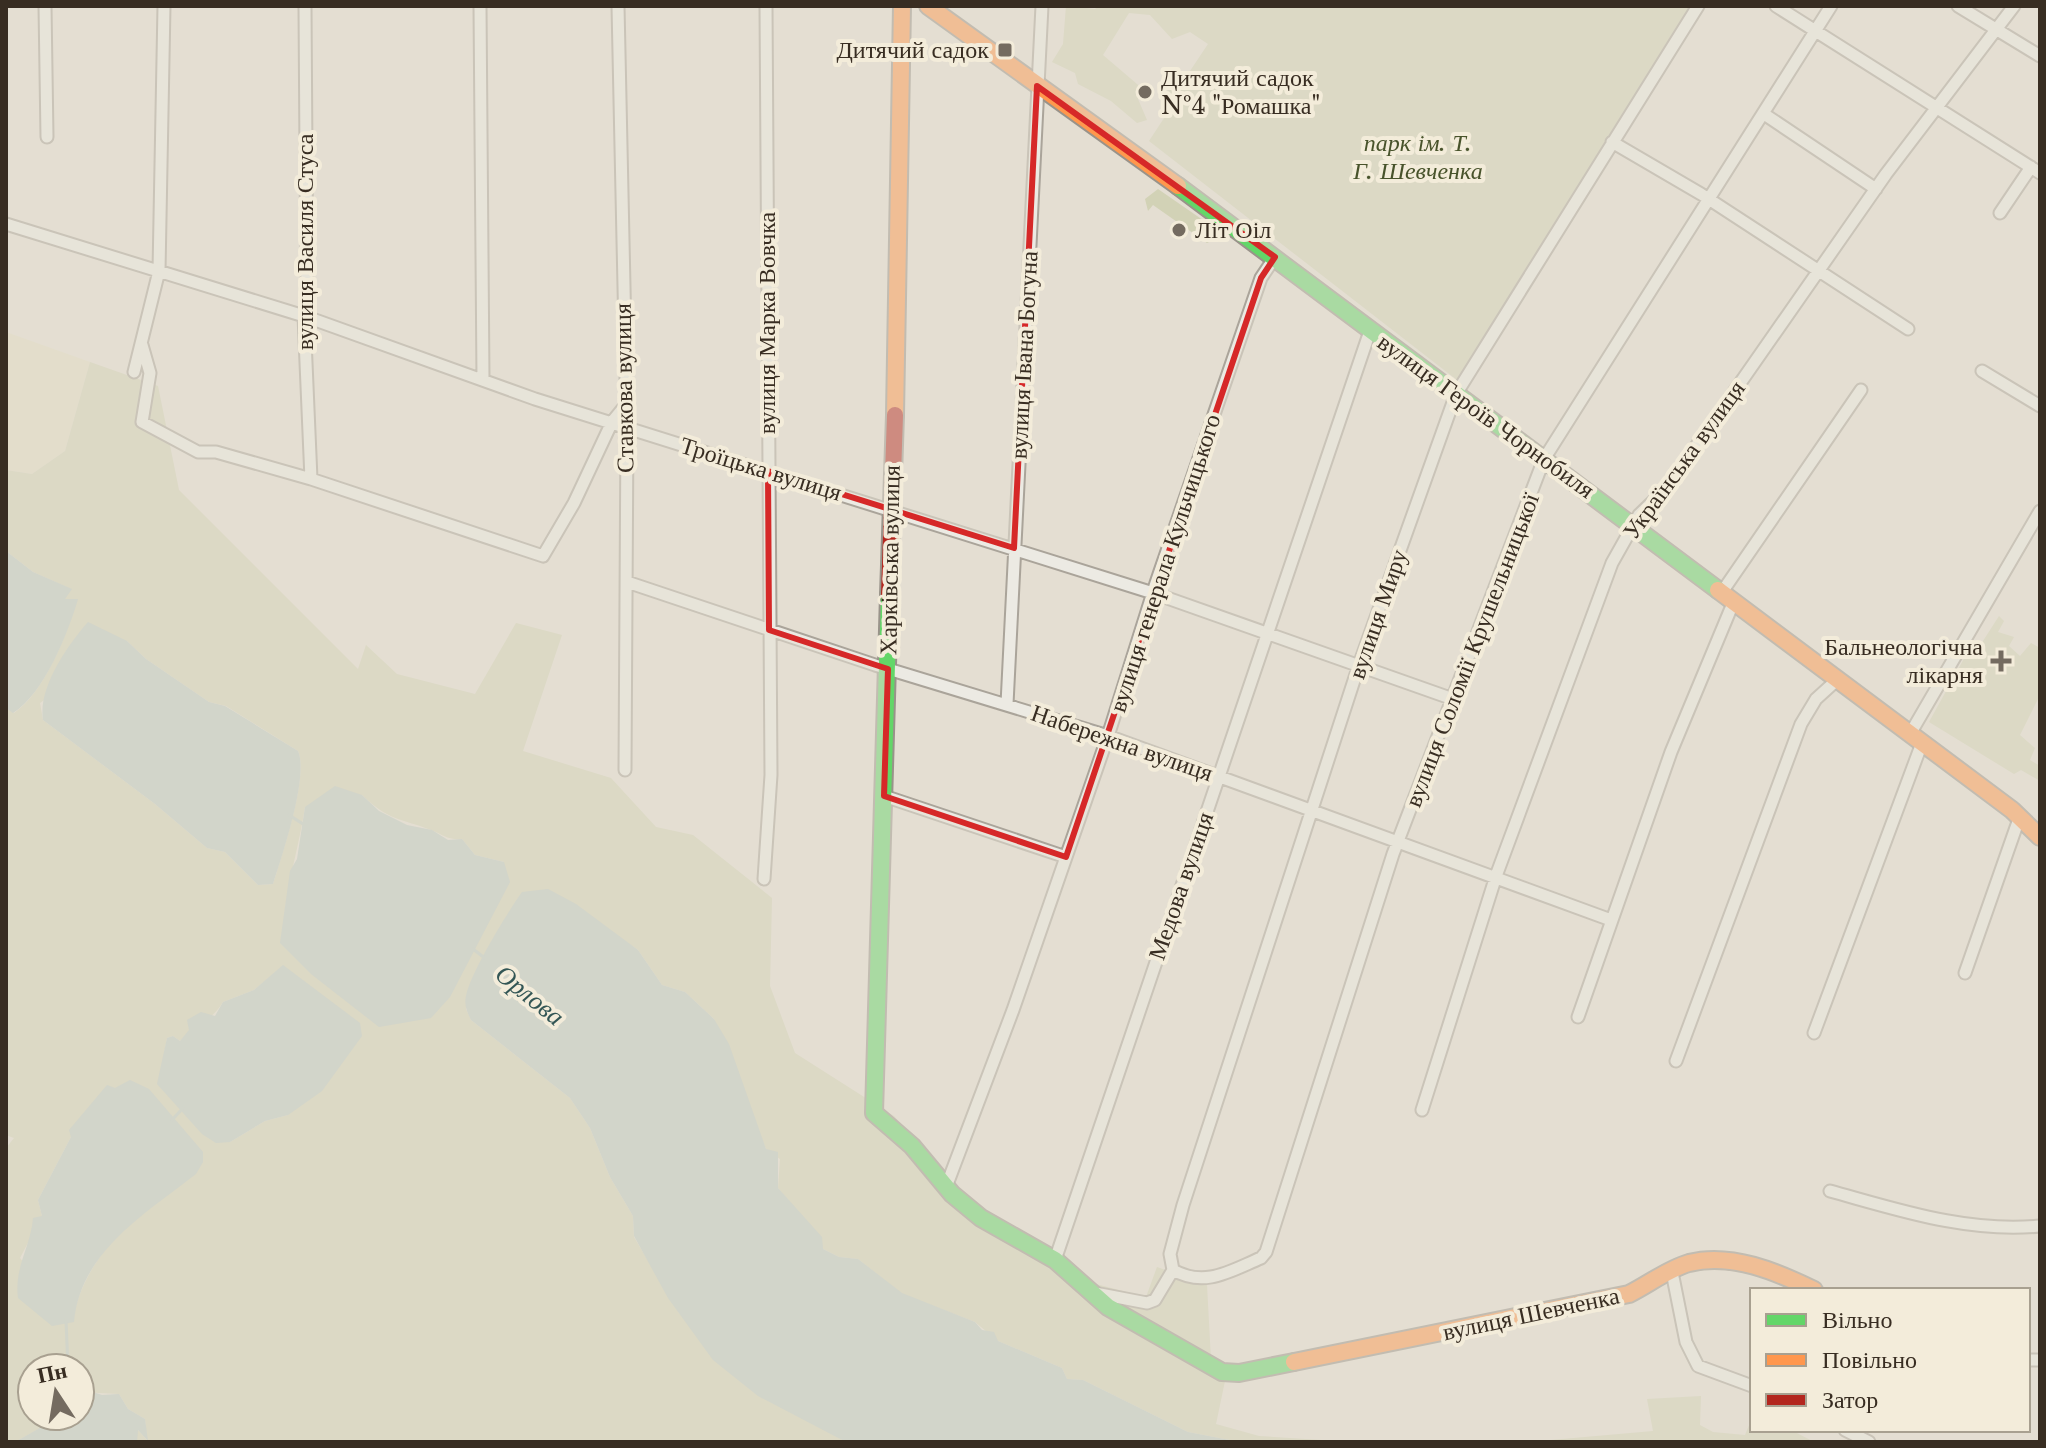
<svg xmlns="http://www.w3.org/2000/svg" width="2046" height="1448" font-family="'Libre Baskerville',serif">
<rect width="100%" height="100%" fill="#e4ded2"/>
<path fill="#e2dcc4" d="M 6,332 L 90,362 L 65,451 L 32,474 L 6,470 Z"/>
<path fill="#d2d2b6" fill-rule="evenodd" d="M 1066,6 L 1095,9 L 1098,6 L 1691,6 L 1457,380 L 1149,141 L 1172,106 L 1162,111 L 1168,89 L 1184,80 L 1208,44 L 1190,32 L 1172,39 L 1150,15 L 1129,13 L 1103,55 L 1144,90 L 1138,99 L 1147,120 L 1137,123 L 1111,101 L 1078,84 L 1075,73 L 1052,62 L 1063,44 Z
M 1158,189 L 1213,227 L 1211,241 L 1207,243 L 1153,205 L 1148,211 L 1145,199 Z
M 90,362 L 158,386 L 179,490 L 358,669 L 366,645 L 397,674 L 475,694 L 516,623 L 562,635 L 523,751 L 611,778 L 656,827 L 693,835 L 772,898 L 770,986 L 795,1053 L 894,1116 L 942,1168 L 959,1195 L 1092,1283 L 1146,1297 L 1157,1267 L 1207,1285 L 1211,1360 L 1225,1381 L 1216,1424 L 1259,1436 L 1353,1442 L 1240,1442 L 1188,1432 L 1083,1380 L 1067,1379 L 1062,1368 L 998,1341 L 975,1322 L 902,1294 L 858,1259 L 839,1257 L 823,1249 L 817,1235 L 778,1188 L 780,1159 L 766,1149 L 714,1019 L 685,992 L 662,985 L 638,950 L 613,933 L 469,987 L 466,1009 L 471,1020 L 570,1098 L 590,1128 L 610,1177 L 633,1216 L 634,1237 L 679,1313 L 827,1431 L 846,1442 L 137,1442 L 137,1429 L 147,1440 L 145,1419 L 128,1409 L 119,1394 L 80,1392 L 80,1368 L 32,1368 L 32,1416 L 48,1424 L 15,1442 L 6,1442 L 6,1148 L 14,1138 L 6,1135 L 6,708 L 14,713 C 44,693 68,633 77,599 L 64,599 L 71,589 L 33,572 L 6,551 L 6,470 L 32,474 L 65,451 ZM 127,641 L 146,659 L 209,702 L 226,706 L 298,751 C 309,775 282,855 273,884 L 258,885 L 225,852 L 207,848 L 155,804 L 43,720 L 40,703 ZM 362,795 C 389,821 400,818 431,830 C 444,835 447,840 462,839 L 475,855 L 504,862 L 284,919 C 288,880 299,846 305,807 ZM 283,966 L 288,1115 L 265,1121 L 230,1142 L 164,1054 L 167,1038 L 173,1036 L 180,1041 C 194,1025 212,1021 223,1002 L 254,990 ZM 71,1137 L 124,1230 C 99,1252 77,1288 73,1322 L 20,1258 L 42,1216 L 38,1200 Z
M 1999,616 L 2004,621 L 1998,632 L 2014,637 L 2009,646 L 2020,656 L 2031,643 L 2040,648 L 2040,695 L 2020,735 L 2035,748 L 2030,760 L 2040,766 L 2040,781 L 2021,770 L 2014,774 L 1929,722 L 1966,655 L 1974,655 Z
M 1701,1396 L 1700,1425 L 1713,1432 L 1745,1435 L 1752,1418 L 1752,1430 L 1791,1430 L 1814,1442 L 1528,1442 L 1653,1431 L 1647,1399 Z"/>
<path fill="#bcc9c1" d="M 6,551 L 33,572 L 72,589 L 65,599 L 78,599 C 68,633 44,694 13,713 L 6,708 Z
M 88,622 L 127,641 L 146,659 L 209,702 L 225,706 L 298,751 C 309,776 282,856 273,884 L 258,885 L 225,852 L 207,848 L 155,804 L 43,720 C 38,688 67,646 88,622 Z
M 335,786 L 362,795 L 379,811 L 407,825 L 432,830 L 448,840 L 462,839 L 475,855 L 504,862 L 510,882 L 450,997 L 431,1018 L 379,1027 L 311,974 L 280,943 L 290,871 L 297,859 L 305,807 Z
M 548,889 L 576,904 L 638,950 L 662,985 L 685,992 L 714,1019 L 729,1044 L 766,1149 L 778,1152 L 778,1188 L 822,1237 L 823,1249 L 839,1257 L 858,1259 L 902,1293 L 975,1322 L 982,1330 L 994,1332 L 998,1341 L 1062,1368 L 1067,1379 L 1083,1380 L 1188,1432 L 1240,1442 L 846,1442 L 758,1396 L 713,1360 L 668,1298 L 634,1236 L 633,1216 L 610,1177 L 590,1128 L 570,1098 L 471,1020 C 467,1012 464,1005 466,996 C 471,972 507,913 522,892 Z
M 283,965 L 360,1023 L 362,1036 L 322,1091 L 288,1115 L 265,1121 L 230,1142 L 216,1143 L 202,1134 L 157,1084 L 167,1038 L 173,1036 L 180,1041 L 189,1030 L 187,1020 L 201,1012 L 215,1016 L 223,1002 L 254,990 Z
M 130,1080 L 149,1089 L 203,1152 L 203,1162 L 196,1174 C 146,1213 80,1252 74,1322 L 52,1326 L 18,1298 C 14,1267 31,1246 33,1218 L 42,1216 L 38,1200 L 71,1137 L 69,1130 L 107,1085 L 115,1088 Z
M 87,1390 L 102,1395 L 119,1394 L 128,1409 L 145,1419 L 148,1441 L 138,1430 L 137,1442 L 15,1442 L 47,1424 L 37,1416 L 80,1416 L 80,1392 Z"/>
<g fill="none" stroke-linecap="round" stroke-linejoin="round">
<path stroke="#bcc9c1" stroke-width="3" d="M 289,815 L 303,824
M 473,949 L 486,959
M 172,1120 L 183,1108
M 66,1320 L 68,1368"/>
<defs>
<path id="street" d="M 45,6 L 47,137
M 305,6 L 307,305 L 304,316 L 311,479
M 480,6 L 483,379
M 618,6 L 627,427 L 625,770
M 1776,6 L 2040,173
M 1958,6 L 2040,56
M 1764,114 L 1876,189
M 1612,142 L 1701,194 L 1908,329
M 2000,213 L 2031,167
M 6,224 L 304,316 L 535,399 L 1153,593 L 1453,699
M 142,345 L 150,373 L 142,422 L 198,452 L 216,452 L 311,479 L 543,556 L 574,503 L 612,422 L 625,406
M 1982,371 L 2040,406
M 134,372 L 159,271 L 164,6
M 627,582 L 875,665 L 1108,736 L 1611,920
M 1722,592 L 1861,390
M 1007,704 L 1042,6
M 1910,734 L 2040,511
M 884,796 L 1066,857
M 764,879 L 771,775 L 766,6
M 1965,973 L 2020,816
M 1578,1017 L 1671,752 L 1734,601
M 1814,1033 L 1922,743
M 1676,1061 L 1801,724 L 1816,699 L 1838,679
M 1422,1110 L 1496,876 L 1612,563 L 1639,515 L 1667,488 L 1886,174 L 2014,6
M 946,1187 L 1013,1010 L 1108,736 L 1156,583 L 1261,278 L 1275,257
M 1830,1191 C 1899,1210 1967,1233 2040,1226
M 1055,1260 L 1370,331
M 1173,1270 C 1205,1288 1230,1271 1261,1258 L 1266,1252 L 1393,854 L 1544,459 L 1831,6
M 1173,1270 L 1170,1254 L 1183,1205 L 1359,665 L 1456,394 L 1698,6
M 1672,1272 L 1686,1342 L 1698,1366 L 1752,1386
M 1095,1293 L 1147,1303 L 1155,1300 L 1173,1270
M 2028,1360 L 2040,1360
M 1845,1430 L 1869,1442"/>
<path id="fast" d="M 1178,186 L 1718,590
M 889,595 L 874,1113 L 912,1146 L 952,1194 L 981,1218 L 1055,1260 L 1108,1307 L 1222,1372 L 1239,1373 L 1294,1362"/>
<path id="slow" d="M 928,6 L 1178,186
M 895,415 L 902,6
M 1718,590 L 2012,810 L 2040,837
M 1294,1362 L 1629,1294 C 1649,1284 1668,1269 1689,1263 C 1731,1252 1777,1272 1814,1290"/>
<path id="jam" d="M 889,595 L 895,415"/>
</defs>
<use href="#street" stroke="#aaa49a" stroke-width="15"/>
<use href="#fast" stroke="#99938a" stroke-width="20"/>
<use href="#slow" stroke="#99938a" stroke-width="20"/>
<use href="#jam" stroke="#99938a" stroke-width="20"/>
<use href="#street" stroke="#eceae3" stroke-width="11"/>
<use href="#fast" stroke="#63d668" stroke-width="16"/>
<use href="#slow" stroke="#ff974d" stroke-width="16"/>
<use href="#jam" stroke="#b3261e" stroke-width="16"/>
</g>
<path d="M0 0H2046V1448H0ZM 1037,86 L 1275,257 L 1261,278 L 1066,857 L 884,796 L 888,669 L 769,630 L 768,471 L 1014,548 Z" fill="#e4ded2" fill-opacity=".55" fill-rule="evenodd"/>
<path fill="none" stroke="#d62828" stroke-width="6" stroke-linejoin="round" d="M 1037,86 L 1275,257 L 1261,278 L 1066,857 L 884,796 L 888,669 L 769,630 L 768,471 L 1014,548 Z"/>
<g fill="#746b60" stroke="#f3ecda" stroke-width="3">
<rect x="997" y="42" width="16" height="16" rx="4"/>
<circle cx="1145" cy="92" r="8"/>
<circle cx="1179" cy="230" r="8"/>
<path d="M1997 649h8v8h8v8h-8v8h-8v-8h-8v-8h8z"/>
</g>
<g text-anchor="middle" stroke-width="8" stroke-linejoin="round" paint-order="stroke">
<g font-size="24" fill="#382d22" stroke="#f3ecda" text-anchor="end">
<text x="989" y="58">Дитячий садок</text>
<text x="1161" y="86" text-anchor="start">Дитячий садок<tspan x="1161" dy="28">№4 "Ромашка"</tspan></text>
<text x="1195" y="238" text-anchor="start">Літ Оіл</text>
<text x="1983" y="655">Бальнеологічна<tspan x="1983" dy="28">лікарня</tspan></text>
</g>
<g font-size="24" font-style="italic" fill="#48532b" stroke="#f3ecda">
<text x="1418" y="151">парк ім. Т.<tspan x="1418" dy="28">Г. Шевченка</tspan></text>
</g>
<g font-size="24" fill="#382d22" stroke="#f3ecda">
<text transform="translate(305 242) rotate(-90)" y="8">вулиця Василя Стуса</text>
<text transform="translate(767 323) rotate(-90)" y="8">вулиця Марка Вовчка</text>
<text transform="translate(1024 355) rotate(-87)" y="8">вулиця Івана Богуна</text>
<text transform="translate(624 388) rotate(-91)" y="8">Ставкова вулиця</text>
<text transform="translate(1486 416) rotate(36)" y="8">вулиця Героїв Чорнобиля</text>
<text transform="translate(1684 460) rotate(-54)" y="8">Українська вулиця</text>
<text transform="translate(761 469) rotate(17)" y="8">Троїцька вулиця</text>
<text transform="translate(890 560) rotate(-89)" y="8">Харківська вулиця</text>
<text transform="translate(1165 563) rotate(-72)" y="8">вулиця генерала Кульчицького</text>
<text transform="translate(1378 614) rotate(-71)" y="8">вулиця Миру</text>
<text transform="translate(1472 650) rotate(-69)" y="8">вулиця Соломії Крушельницької</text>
<text transform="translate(1122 743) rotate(19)" y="8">Набережна вулиця</text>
<text transform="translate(1181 886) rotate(-71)" y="8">Медова вулиця</text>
<text transform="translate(1531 1314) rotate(-12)" y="8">вулиця Шевченка</text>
</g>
<g font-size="26" font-style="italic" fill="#335655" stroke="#f3ecda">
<text transform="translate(530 995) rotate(39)" y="9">Орлова</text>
</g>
</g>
<rect width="2046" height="1448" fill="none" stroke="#382d22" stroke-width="16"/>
<rect x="1750" y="1288" width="280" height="144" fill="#f3ecda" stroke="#a8a090" stroke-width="2"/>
<rect x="1766" y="1314" width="40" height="12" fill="#63d668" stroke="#a8a090" stroke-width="2"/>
<text x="1822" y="1328" font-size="24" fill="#382d22">Вільно</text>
<rect x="1766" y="1354" width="40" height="12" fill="#ff974d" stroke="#a8a090" stroke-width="2"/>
<text x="1822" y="1368" font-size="24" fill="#382d22">Повільно</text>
<rect x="1766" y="1394" width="40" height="12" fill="#b3261e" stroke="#a8a090" stroke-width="2"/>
<text x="1822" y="1408" font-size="24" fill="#382d22">Затор</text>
<g transform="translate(56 1392) rotate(348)"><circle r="38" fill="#f3ecda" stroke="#a8a090" stroke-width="2"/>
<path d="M0-6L14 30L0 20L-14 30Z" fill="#746b60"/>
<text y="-12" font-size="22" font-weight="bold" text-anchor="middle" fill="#382d22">Пн</text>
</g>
</svg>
